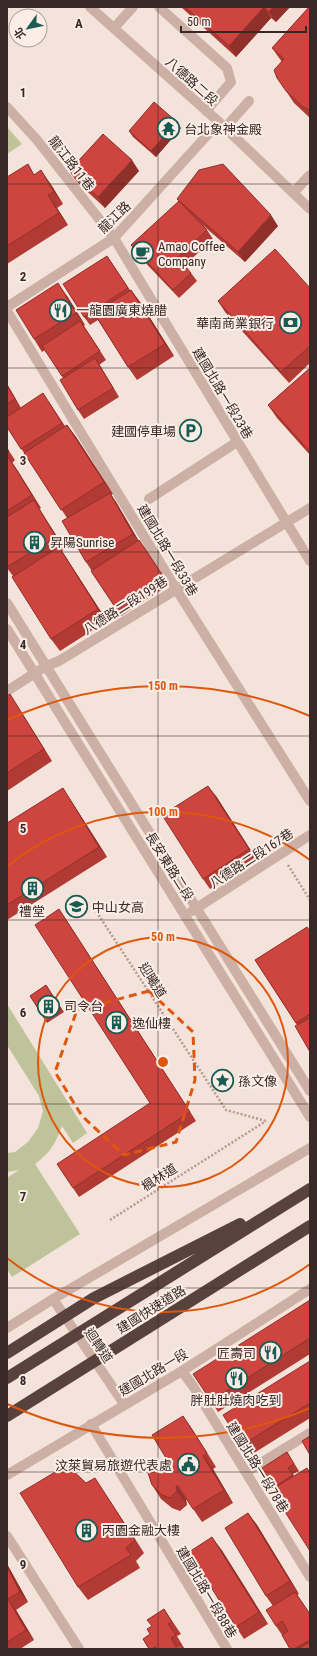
<svg xmlns="http://www.w3.org/2000/svg" width="317" height="1656" font-family="'Roboto Condensed','Noto Sans TC',sans-serif">
<rect width="100%" height="100%" fill="#f3e3da"/>
<path fill="#bec399" d="M 7,127 L 22,144 L 7,154 Z
M 7,1004 L 87,1133 L 73,1143 L 62,1126 C 55,1144 51,1152 35,1164 L 80,1234 L 12,1277 L 7,1269 L 7,1178 L 19,1170 L 7,1172 L 7,1153 L 15,1152 L 28,1142 L 38,1128 L 43,1111 L 39,1096 L 7,1045 Z"/>
<g fill="none" stroke-linecap="round" stroke-linejoin="round">
<path stroke="#b89990" stroke-width="2.5" stroke-dasharray="2 2" stroke-linecap="butt" d="M 288,865 L 310,900
M 92,905 L 226,1110 L 266,1121
M 110,1220 L 266,1121"/>
<path stroke="#ccb0a5" stroke-width="10" d="M 90,7 L 219,122 L 310,209
M 159,7 L 227,68 L 231,82 L 206,111
M 114,28 L 133,7
M 7,107 L 37,140 L 114,238 L 310,561
M 225,128 L 249,101
M 293,193 L 310,175
M 7,307 L 114,238 L 219,122
M 7,311 L 176,589 L 310,801
M 149,499 L 237,442
M 7,603 L 310,1091
M 7,629 L 310,1117
M 7,691 L 46,666 L 59,661 L 310,508
M 192,911 L 310,835
M 53,1299 L 124,1404
M 7,1328 L 53,1299 L 310,1148
M 182,1371 L 193,1386 L 310,1577
M 91,1424 L 227,1649
M 246,1472 L 310,1433
M 7,1475 L 182,1371 L 310,1289
M 7,1536 L 79,1649"/>
<path stroke="#59413e" stroke-width="12" d="M 7,1353 L 94,1298 L 240,1224
M 7,1378 L 310,1189
M 7,1416 L 310,1226"/>
</g>
<path fill="#b13a35" d="M 181,7 L 290,7 L 276,22 L 271,18 L 236,57 Z
M 310,7 L 310,118 L 294,103 L 286,91 L 282,62 L 272,48 Z
M 181,128 L 156,157 L 133,137 L 129,131 Z
M 69,171 L 139,171 L 105,208 L 77,182 Z
M 35,174 L 50,183 L 63,204 L 57,208 L 68,225 L 7,264 L 7,177 Z
M 177,199 L 278,226 L 245,262 L 198,221 L 207,230 L 213,239 L 185,265 L 197,281 L 179,298 L 137,254 L 131,245 L 179,201 Z
M 107,256 L 130,290 L 131,290 L 140,302 L 174,356 L 137,380 L 128,367 L 98,320 L 90,325 L 84,317 Z
M 310,288 L 310,363 L 289,383 L 225,312 L 218,301 Z
M 67,296 L 85,325 L 84,326 L 106,360 L 99,365 L 119,397 L 84,419 L 78,410 L 63,378 L 45,350 L 42,352 L 34,339 Z
M 310,368 L 310,455 L 277,418 L 268,405 Z
M 7,384 L 21,408 L 49,402 L 65,426 L 67,425 L 76,437 L 113,494 L 111,495 L 116,502 L 138,540 L 145,548 L 169,585 L 121,616 L 86,562 L 67,518 L 7,427 Z
M 7,448 L 15,460 L 12,463 L 41,508 L 39,509 L 65,549 L 62,551 L 107,621 L 60,651 L 51,639 L 13,576 L 7,568 Z
M 7,696 L 18,707 L 52,761 L 7,791 Z
M 216,796 L 257,860 L 210,889 L 203,879 Z
M 70,799 L 107,857 L 7,920 L 7,823 Z
M 65,918 L 196,1121 L 79,1197 L 73,1188 L 150,1103 Z
M 310,931 L 310,1052 L 297,1025 L 255,960 Z
M 46,985 L 64,1012 L 47,1023 L 30,996 Z
M 310,1300 L 310,1354 L 218,1412 L 211,1401 Z
M 310,1361 L 310,1418 L 249,1456 L 242,1445 Z
M 183,1416 L 192,1429 L 216,1467 L 213,1469 L 233,1503 L 202,1522 L 187,1500 L 186,1500 L 187,1505 L 180,1511 L 172,1508 L 161,1499 L 152,1485 L 166,1464 L 169,1463 Z
M 287,1452 L 299,1471 L 293,1474 L 294,1476 L 272,1490 L 259,1470 Z
M 86,1483 L 104,1492 L 144,1553 L 136,1561 L 140,1568 L 88,1600 L 78,1587 Z
M 248,1513 L 257,1525 L 299,1594 L 297,1595 L 310,1614 L 310,1649 L 290,1649 L 282,1635 L 276,1626 L 273,1606 L 266,1596 Z
M 221,1549 L 268,1624 L 244,1639 L 236,1627 Z
M 7,1564 L 28,1602 L 16,1610 L 34,1640 L 20,1649 L 7,1649 Z
M 164,1609 L 181,1634 L 177,1636 L 184,1648 L 184,1649 L 149,1649 L 150,1634 L 152,1626 Z"/>
<path fill="#90302b" d="M 264,7 L 271,18 L 236,57 L 229,46 Z
M 273,7 L 290,7 L 276,22 L 269,12 Z
M 177,122 L 181,128 L 156,157 L 151,151 Z
M 132,160 L 139,171 L 105,208 L 98,197 Z
M 41,170 L 50,183 L 63,204 L 54,192 Z
M 48,195 L 57,208 L 68,225 L 59,213 Z
M 271,215 L 278,226 L 245,262 L 238,252 Z
M 58,283 L 67,296 L 85,325 L 76,313 Z
M 131,290 L 140,302 L 174,356 L 165,344 Z
M 95,358 L 101,367 L 119,397 L 113,388 Z
M 7,384 L 21,408 L 7,386 Z
M 67,425 L 76,437 L 113,494 L 104,482 Z
M 9,458 L 18,471 L 41,508 L 32,495 Z
M 110,493 L 116,502 L 140,543 L 133,534 Z
M 34,500 L 42,513 L 65,549 L 56,537 Z
M 59,547 L 67,559 L 107,621 L 98,609 Z
M 10,694 L 18,707 L 52,761 L 44,749 Z
M 208,786 L 216,796 L 257,860 L 249,849 Z
M 63,788 L 70,799 L 107,857 L 99,847 Z
M 59,909 L 65,918 L 196,1121 L 190,1112 Z
M 183,1416 L 192,1429 L 216,1467 L 207,1453 Z
M 203,1456 L 213,1469 L 233,1503 L 224,1490 Z
M 95,1478 L 104,1492 L 144,1553 L 135,1540 Z
M 176,1486 L 186,1500 L 187,1505 L 177,1491 Z
M 248,1513 L 257,1525 L 299,1594 L 290,1581 Z
M 212,1537 L 221,1549 L 268,1624 L 259,1612 Z
M 7,1564 L 28,1602 L 20,1592 L 7,1567 Z
M 8,1599 L 16,1610 L 34,1640 L 26,1630 Z"/>
<path fill="#ce443e" stroke="#90302b" d="M 185,7 L 273,7 L 269,12 L 264,7 L 229,46 Z
M 309,7 L 310,7 L 310,110 L 303,107 L 286,91 L 277,78 L 274,70 L 284,59 L 272,48 Z
M 154,102 L 177,122 L 151,151 L 129,131 Z
M 103,134 L 132,160 L 98,197 L 69,171 Z
M 28,164 L 34,175 L 41,170 L 54,192 L 48,195 L 59,213 L 7,246 L 7,177 Z
M 223,164 L 271,215 L 238,252 L 177,199 L 199,170 Z
M 179,201 L 207,230 L 177,258 L 191,273 L 173,290 L 131,245 Z
M 275,249 L 310,288 L 310,346 L 281,372 L 218,301 Z
M 107,256 L 128,288 L 84,317 L 63,284 Z
M 58,283 L 76,313 L 34,339 L 16,310 Z
M 131,290 L 165,344 L 128,367 L 94,313 Z
M 80,321 L 100,351 L 62,376 L 42,346 Z
M 95,358 L 113,388 L 78,410 L 60,380 Z
M 310,368 L 310,452 L 268,405 Z
M 7,386 L 15,399 L 7,404 Z
M 43,393 L 62,423 L 21,449 L 7,427 L 7,417 Z
M 67,425 L 104,482 L 61,510 L 24,453 Z
M 7,448 L 9,452 L 7,453 Z
M 9,458 L 32,495 L 7,511 L 7,459 Z
M 110,493 L 133,534 L 86,562 L 62,521 Z
M 34,500 L 56,537 L 7,567 L 7,517 Z
M 139,540 L 163,576 L 115,607 L 91,571 Z
M 59,547 L 98,609 L 51,639 L 12,577 Z
M 10,694 L 44,749 L 7,773 L 7,696 Z
M 208,786 L 249,849 L 203,879 L 162,815 Z
M 63,788 L 99,847 L 7,905 L 7,823 Z
M 59,909 L 190,1112 L 73,1188 L 57,1164 L 150,1103 L 35,925 Z
M 307,927 L 310,931 L 310,1014 L 296,1023 L 255,960 Z
M 46,985 L 61,1009 L 45,1019 L 30,996 Z
M 310,1018 L 310,1052 L 295,1026 Z
M 310,1300 L 310,1338 L 211,1401 L 193,1374 Z
M 310,1361 L 310,1403 L 242,1445 L 223,1415 Z
M 183,1416 L 207,1453 L 203,1456 L 224,1490 L 193,1509 L 178,1486 L 176,1486 L 177,1491 L 170,1498 L 162,1495 L 152,1485 L 147,1470 L 148,1464 L 153,1460 L 158,1459 L 166,1464 L 169,1463 L 152,1435 Z
M 310,1436 L 310,1455 L 302,1441 Z
M 287,1452 L 294,1464 L 288,1468 L 293,1475 L 271,1489 L 259,1470 Z
M 67,1465 L 86,1483 L 95,1478 L 135,1540 L 126,1548 L 131,1555 L 78,1587 L 20,1493 Z
M 307,1468 L 310,1473 L 310,1551 L 271,1490 Z
M 248,1513 L 290,1581 L 266,1596 L 225,1528 Z
M 212,1537 L 259,1612 L 236,1627 L 189,1552 Z
M 7,1567 L 20,1592 L 8,1599 L 26,1630 L 7,1642 Z
M 295,1592 L 310,1614 L 310,1640 L 294,1649 L 290,1649 L 282,1635 L 288,1631 L 282,1621 L 276,1626 L 266,1610 Z
M 164,1609 L 172,1622 L 168,1624 L 176,1635 L 171,1638 L 176,1647 L 180,1644 L 184,1649 L 157,1649 L 155,1647 L 152,1649 L 149,1649 L 143,1639 L 150,1634 L 147,1629 L 152,1626 L 147,1620 Z
M 310,1642 L 310,1649 L 298,1649 Z"/>
<path fill="none" stroke="#df570d" stroke-width="3" stroke-dasharray="8 5" stroke-linejoin="round" d="M 149,991 L 193,1032 L 195,1080 L 176,1142 L 124,1155 L 82,1116 L 55,1072 L 77,1010 Z"/>
<path fill="none" stroke="#382927" stroke-width="1" stroke-opacity="0.55" d="M 158,7 L 158,1649M 7,184 L 310,184M 7,368 L 310,368M 7,552 L 310,552M 7,736 L 310,736M 7,920 L 310,920M 7,1104 L 310,1104M 7,1288 L 310,1288M 7,1472 L 310,1472"/>
<g fill="none" stroke="#df570d" stroke-width="2">
<circle cx="163" cy="1062" r="125"/>
<path d="M310 1264A250 250 0 0 1 7 1258M7 866A250 250 0 0 1 310 860"/>
<path d="M310 1408A376 376 0 0 1 7 1404M7 720A376 376 0 0 1 310 716"/>
</g>
<defs>
<symbol id="temple-ring" viewBox="-11 -11 22 22"><circle r="9.5" fill="#fbeee7" stroke="#1a5c53" stroke-width="1.5"/><path d="M0-6L5-2H3V0L6.5 2.5H4V6H1.5V3h-3V6H-4V2.5H-6.5L-3 0V-2H-5Z" fill="#1a5c53"/></symbol>
<symbol id="cafe-ring" viewBox="-11 -11 22 22"><circle r="9.5" fill="#fbeee7" stroke="#1a5c53" stroke-width="1.5"/><path d="M-5.5-4.5H6V0H3Q3 3.5 0 3.5H-2.5Q-5.5 3.5-5.5 0ZM3-3.2v2h1.7v-2ZM-6 4.5H4V6H-6Z" fill="#1a5c53"/></symbol>
<symbol id="restaurant-ring" viewBox="-11 -11 22 22"><circle r="9.5" fill="#fbeee7" stroke="#1a5c53" stroke-width="1.5"/><path d="M-5-6h1v4h1v-4h1v4h1v-4h1v5L-1.5 .5V6h-2V.5L-5-1ZM5-6V6H3V1.5H1.5Q1.5-4 5-6Z" fill="#1a5c53"/></symbol>
<symbol id="bank-ring" viewBox="-11 -11 22 22"><circle r="9.5" fill="#fbeee7" stroke="#1a5c53" stroke-width="1.5"/><path d="M-6-4H6V4H-6ZM0-2.3a2.3 2.3 0 1 0 0 4.6a2.3 2.3 0 1 0 0-4.6Z" fill="#1a5c53"/></symbol>
<symbol id="parking-ring" viewBox="-11 -11 22 22"><circle r="9.5" fill="#fbeee7" stroke="#1a5c53" stroke-width="1.5"/><path d="M-3.5-5.5H1a3.5 3.5 0 0 1 0 7H-1V5.5H-3.5ZM-1-3.4V-.6H.8a1.4 1.4 0 0 0 0-2.8Z" fill="#1a5c53"/></symbol>
<symbol id="building-ring" viewBox="-11 -11 22 22"><circle r="9.5" fill="#fbeee7" stroke="#1a5c53" stroke-width="1.5"/><path d="M-4-6H4V6H1V3H-1V6H-4ZM-2.5-4.3h1.7v1.8h-1.7ZM.8-4.3h1.7v1.8H.8ZM-2.5-1h1.7V.8h-1.7ZM.8-1h1.7V.8H.8Z" fill="#1a5c53"/></symbol>
<symbol id="school-ring" viewBox="-11 -11 22 22"><circle r="9.5" fill="#fbeee7" stroke="#1a5c53" stroke-width="1.5"/><path d="M0-5L7-2L0 1L-7-2ZM-4 1L0 2.5L4 1V4Q0 6-4 4Z" fill="#1a5c53"/></symbol>
<symbol id="sight-ring" viewBox="-11 -11 22 22"><circle r="9.5" fill="#fbeee7" stroke="#1a5c53" stroke-width="1.5"/><path d="M0-6L1.8-2.2L6-1.7L2.9 1.2L3.7 5.4L0 3.3L-3.7 5.4L-2.9 1.2L-6-1.7L-1.8-2.2Z" fill="#1a5c53"/></symbol>
<symbol id="civic-ring" viewBox="-11 -11 22 22"><circle r="9.5" fill="#fbeee7" stroke="#1a5c53" stroke-width="1.5"/><path d="M-.6-6.5H3V-4.5H.6V-3L4-1V1h2V6H-6V1h2V-1L-.6-3ZM-1.2 2.5V6h2.4V2.5Z" fill="#1a5c53"/></symbol>
</defs>
<g fill-rule="evenodd">
<use href="#temple-ring" x="156" y="116" width="25" height="25"/>
<use href="#cafe-ring" x="130" y="240" width="25" height="25"/>
<use href="#restaurant-ring" x="48" y="298" width="25" height="25"/>
<use href="#bank-ring" x="278" y="310" width="25" height="25"/>
<use href="#parking-ring" x="178" y="418" width="25" height="25"/>
<use href="#building-ring" x="22" y="530" width="25" height="25"/>
<use href="#building-ring" x="20" y="876" width="25" height="25"/>
<use href="#school-ring" x="64" y="894" width="25" height="25"/>
<use href="#building-ring" x="36" y="994" width="25" height="25"/>
<use href="#building-ring" x="104" y="1010" width="25" height="25"/>
<use href="#sight-ring" x="210" y="1068" width="25" height="25"/>
<use href="#restaurant-ring" x="258" y="1340" width="25" height="25"/>
<use href="#restaurant-ring" x="224" y="1366" width="25" height="25"/>
<use href="#civic-ring" x="176" y="1452" width="25" height="25"/>
<use href="#building-ring" x="74" y="1518" width="25" height="25"/>
</g>
<g text-anchor="middle" stroke-width="4" stroke-linejoin="round" paint-order="stroke">
<g font-size="13" fill="#382927" stroke="#fbeee7">
<text transform="translate(192 81) rotate(42)" y="5">八德路二段</text>
<text transform="translate(72 163) rotate(52)" y="5">龍江路11巷</text>
<text transform="translate(114 217) rotate(-44)" y="5">龍江路</text>
<text transform="translate(223 393) rotate(59)" y="5">建國北路一段23巷</text>
<text transform="translate(168 550) rotate(59)" y="5">建國北路一段33巷</text>
<text transform="translate(125 605) rotate(-32)" y="5">八德路二段199巷</text>
<text transform="translate(251 858) rotate(-33)" y="5">八德路二段167巷</text>
<text transform="translate(170 866) rotate(58)" y="5">長安東路二段</text>
<text transform="translate(153 980) rotate(57)" y="5">迎曦道</text>
<text transform="translate(159 1177) rotate(-33)" y="5">楓林道</text>
<text transform="translate(151 1309) rotate(-32)" y="5">建國快速道路</text>
<text transform="translate(99 1345) rotate(56)" y="5">迴轉道</text>
<text transform="translate(153 1372) rotate(-31)" y="5">建國北路一段</text>
<text transform="translate(258 1467) rotate(58)" y="5">建國北路一段78巷</text>
<text transform="translate(207 1592) rotate(59)" y="5">建國北路一段88巷</text>
</g>
<g font-size="13" fill="#382927" stroke="#fbeee7" text-anchor="start">
<text x="184" y="134">台北象神金殿</text>
<text x="158" y="251">Amao Coffee<tspan x="158" dy="15">Company</tspan></text>
<text x="76" y="315">一龍園廣東燒腊</text>
<text x="274" y="328" text-anchor="end">華南商業銀行</text>
<text x="176" y="436" text-anchor="end">建國停車場</text>
<text x="50" y="547">昇陽Sunrise</text>
<text x="92" y="912">中山女高</text>
<text x="32" y="916" text-anchor="middle">禮堂</text>
<text x="64" y="1011">司令台</text>
<text x="132" y="1028">逸仙樓</text>
<text x="238" y="1086">孫文像</text>
<text x="256" y="1358" text-anchor="end">匠壽司</text>
<text x="236" y="1405" text-anchor="middle">胖肚肚燒肉吃到</text>
<text x="172" y="1470" text-anchor="end">汶萊貿易旅遊代表處</text>
<text x="102" y="1535">丙園金融大樓</text>
</g>
</g>
<g font-size="13" text-anchor="middle" font-weight="bold" fill="#382927" stroke="#fbeee7" stroke-width="4" stroke-linejoin="round" paint-order="stroke">
<text x="79" y="28">A</text>
<text x="23" y="97">1</text>
<text x="23" y="281">2</text>
<text x="23" y="465">3</text>
<text x="23" y="649">4</text>
<text x="23" y="833">5</text>
<text x="23" y="1017">6</text>
<text x="23" y="1201">7</text>
<text x="23" y="1385">8</text>
<text x="23" y="1569">9</text>
</g>
<circle cx="163" cy="1062" r="6" fill="#df570d" stroke="#fbeee7" stroke-width="2"/>
<g font-size="12" text-anchor="middle" font-weight="bold" fill="#df570d" stroke="#fbeee7" stroke-width="4" stroke-linejoin="round" paint-order="stroke">
<text x="163" y="690">150 m</text>
<text x="163" y="816">100 m</text>
<text x="163" y="941">50 m</text>
</g>
<rect width="317" height="1656" fill="none" stroke="#382927" stroke-width="16"/>
<g transform="translate(28 28) rotate(237)"><circle r="19" fill="#fbeee7" stroke="#ad9f9a"/>
<path d="M0-3L7 15L0 10L-7 15Z" fill="#1a5c53"/>
<text y="-6" font-size="11" font-weight="bold" text-anchor="middle" fill="#382927">北</text>
</g>
<path d="M181 26v6h125v-6" fill="none" stroke="#382927" stroke-width="2"/>
<text x="187" y="26" font-size="12" fill="#382927" stroke="#fbeee7" stroke-width="3" paint-order="stroke">50 m</text>
</svg>
